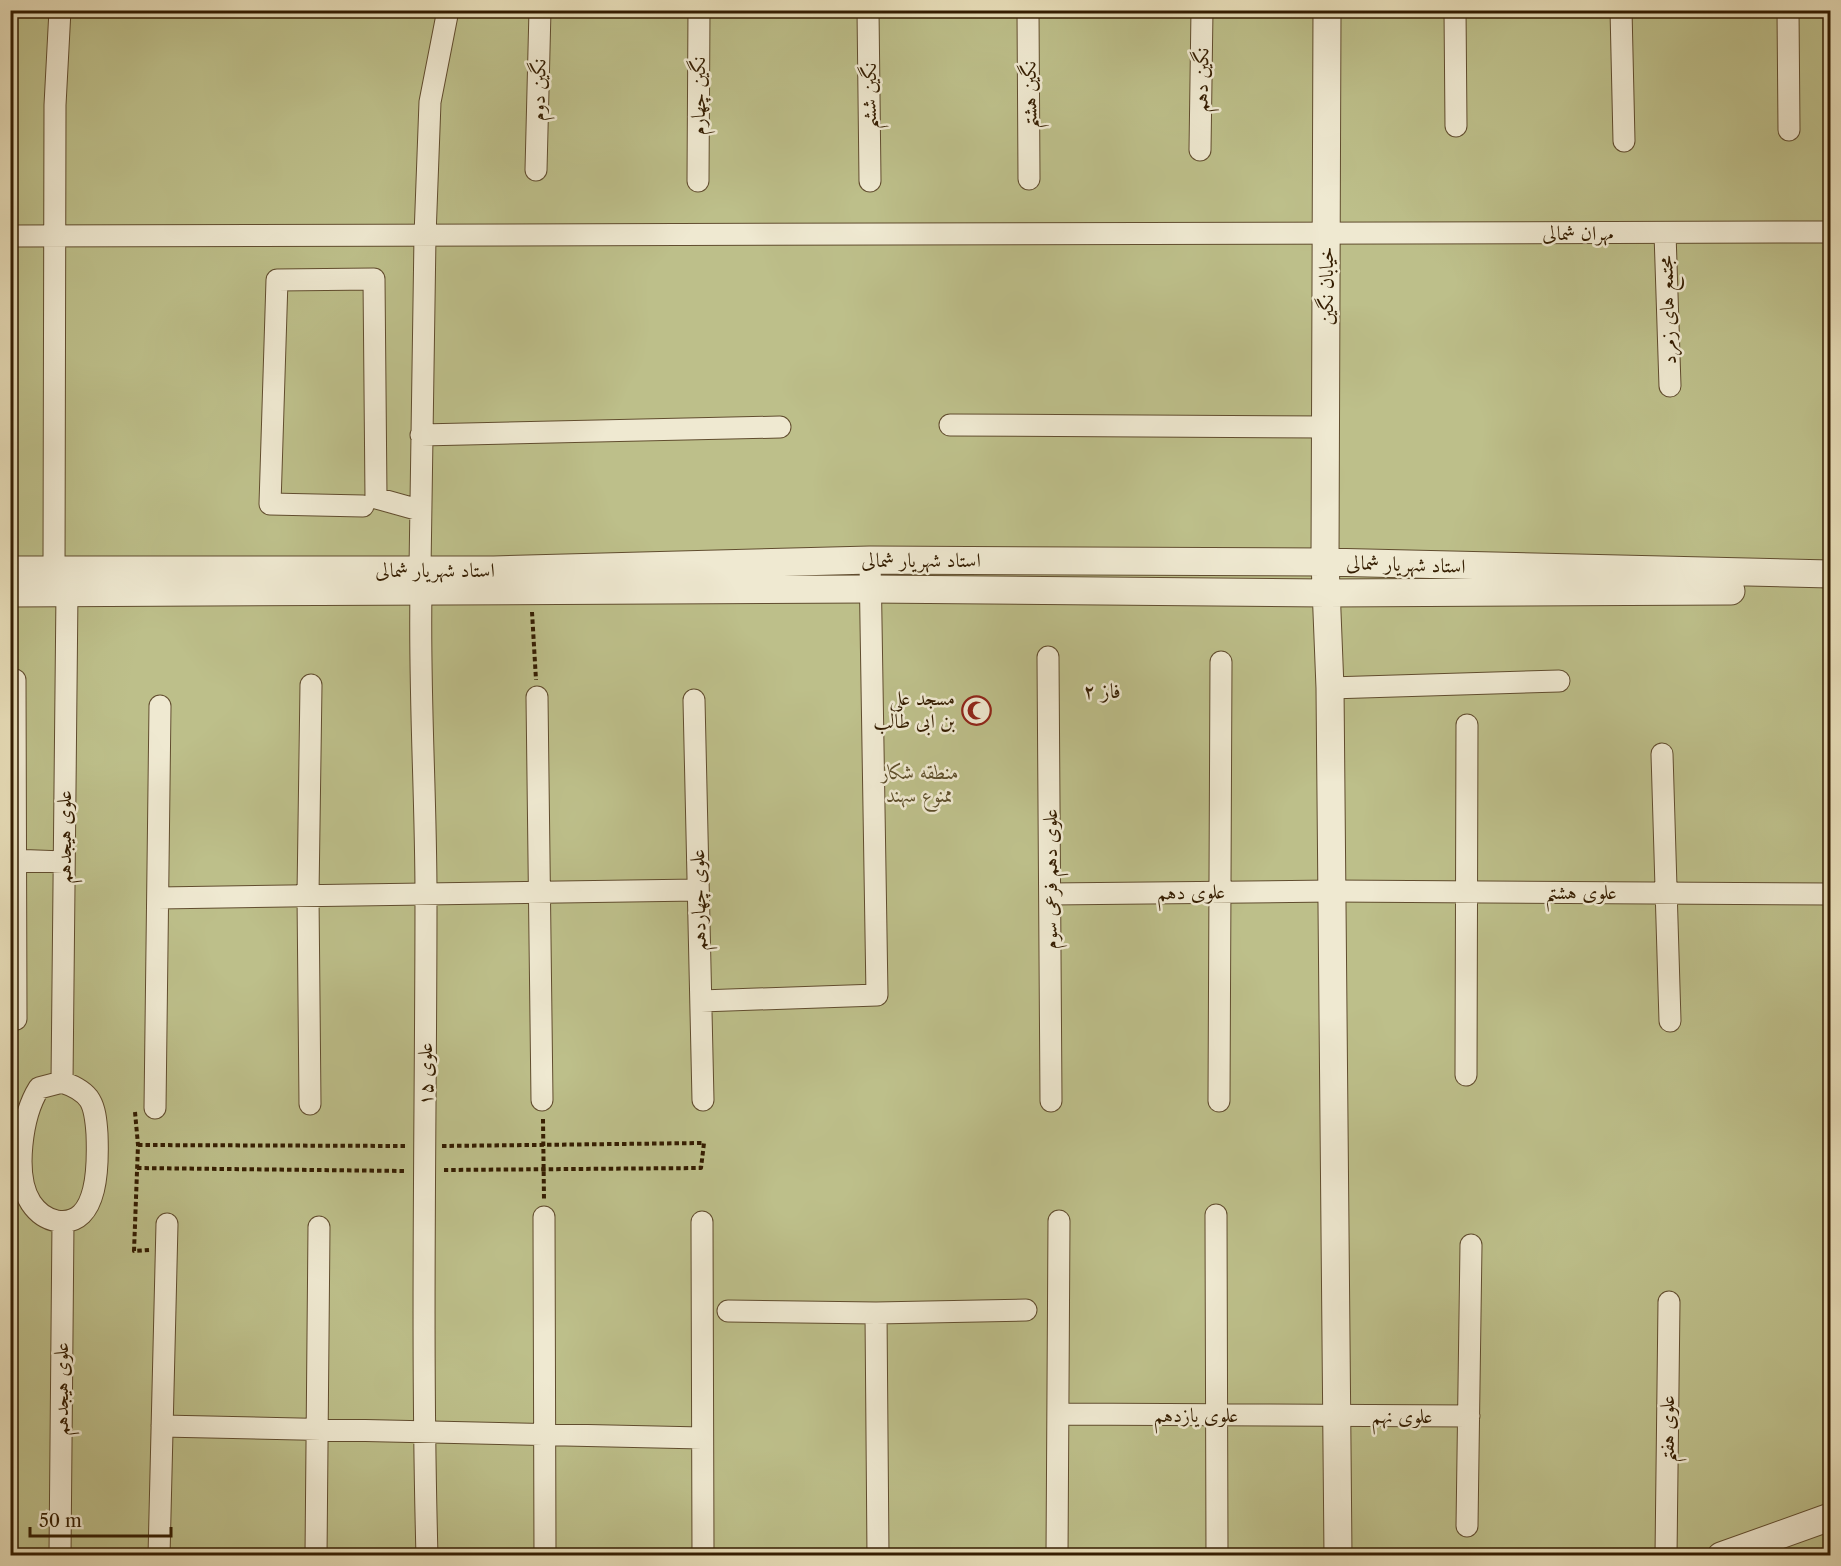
<svg xmlns="http://www.w3.org/2000/svg" width="1841" height="1566" font-family="'Libre Caslon Text',Amiri,serif">
<rect width="100%" height="100%" fill="#e7ddb8"/>
<filter id="stains"><feTurbulence type="fractalNoise" baseFrequency=".00333" numOctaves="4"/><feColorMatrix values="0 0 0 0 .2 0 0 0 0 .09 0 0 0 0 .02 0 0 0 .5 -.17"/></filter>
<radialGradient id="worn" r=".72"><stop offset=".6" stop-color="#630" stop-opacity="0"/><stop offset="1" stop-color="#630" stop-opacity=".3"/></radialGradient>
<path fill="#bdbf8a" stroke="#786e46" stroke-width="1.5" d="M 11,11 L 1830,11 L 1830,1555 L 11,1556 Z"/>
<g fill="none" stroke-linecap="round" stroke-linejoin="round">
<defs>
<path id="minor" d="M 868,10 L 870,181
M 1028,10 L 1029,179
M 1455,10 L 1456,126
M 1621,10 L 1624,141
M 1788,10 L 1789,130
M 1200,150 L 1202,10
M 536,170 L 540,10
M 698,181 L 699,10
M 1665,233 L 1670,386
M 10,236 L 1830,232
M 950,425 L 1326,427
M 421,435 L 780,427
M 363,506 L 270,504 L 277,280 L 374,279 L 376,498 L 419,510
M 420,569 L 425,236 L 430,102 L 448,10
M 54,570 L 55,105 L 60,10
M 421,592 C 419,694 426,795 426,897 C 426,1116 421,1336 427,1556
M 1048,657 L 1051,1101
M 1330,688 L 1559,681
M 537,697 L 542,1100
M 694,700 L 703,1100
M 1662,754 L 1670,1021
M 10,860 L 64,862
M 1050,894 L 1332,891 L 1830,894
M 158,898 L 698,890
M 701,1001 L 877,995 L 870,560
M 10,1019 L 16,1019 L 15,680
M 1466,1075 L 1467,725
M 62,1082 L 67,592
M 62,1082 C 92,1092 95,1104 97,1134 C 98,1160 100,1228 57,1221 C 46,1219 37,1212 31,1203 C 13,1175 22,1115 39,1088 Z
M 1219,1101 L 1221,662
M 310,1104 L 308,895 L 311,685
M 155,1108 L 160,706
M 1216,1215 L 1217,1556
M 544,1217 L 545,1556
M 702,1222 L 703,1556
M 728,1311 L 876,1313 L 1026,1310
M 876,1313 L 878,1556
M 1058,1414 L 1469,1416
M 162,1426 L 702,1438
M 1467,1526 L 1471,1245
M 60,1556 L 63,1222
M 159,1556 L 167,1224
M 316,1556 L 319,1227
M 1057,1556 L 1059,1221
M 1666,1556 L 1669,1302"/>
<path id="tertiary" d="M 1327,10 L 1325,562 L 1330,688 L 1338,1556
M 10,570 L 494,570 L 870,560 L 1325,562 L 1830,574
M 10,593 L 869,589 L 1326,593 L 1731,591
M 1721,1556 L 1830,1517"/>
</defs>
<use href="#minor" stroke="#614d2f" stroke-width="23"/>
<use href="#tertiary" stroke="#614d2f" stroke-width="29"/>
<path stroke="#341d01" stroke-width="4" stroke-dasharray="4.5 3" stroke-linecap="butt" d="M 532,612 L 536,680
M 135,1112 L 138,1145 L 134,1251 L 149,1250
M 543,1119 L 544,1199
M 138,1145 L 408,1146
M 442,1146 L 704,1143 L 701,1168 L 444,1170
M 137,1168 L 406,1171"/>
<use href="#minor" stroke="#efe9d1" stroke-width="21"/>
<use href="#tertiary" stroke="#efe9d1" stroke-width="27"/>
</g>
<defs>
<symbol id="mosque-ring" viewBox="-11 -11 22 22"><circle r="9.5" fill="#efe9d1" stroke="#8f2418" stroke-width="1.5"/><path d="M3.5-4.9A6 6 0 1 0 3.5 4.9A5 5 0 1 1 3.5-4.9Z" fill="#8f2418"/></symbol>
</defs>
<g fill-rule="evenodd">
<use href="#mosque-ring" x="960" y="694" width="33" height="33"/>
</g>
<g text-anchor="middle" stroke-width="5" stroke-linejoin="round" paint-order="stroke">
<g font-size="20" fill="#341d01" stroke="#efe9d1">
<text transform="translate(1201 80) rotate(-89)" y="7">نگین دهم</text>
<text transform="translate(538 90) rotate(-89)" y="7">نگین دوم</text>
<text transform="translate(1029 95) rotate(-91)" y="7">نگین هشتم</text>
<text transform="translate(698 96) rotate(-90)" y="7">نگین چهارم</text>
<text transform="translate(869 96) rotate(-90)" y="7">نگین ششم</text>
<text x="1578" y="240">مهران شمالی</text>
<text transform="translate(1326 286) rotate(-90)" y="7">خیابان نگین</text>
<text transform="translate(1667 310) rotate(-92)" y="7">مجتمع های زمرد</text>
<text x="921" y="567">استاد شهریار شمالی</text>
<text transform="translate(1406 564) rotate(2)" y="7">استاد شهریار شمالی</text>
<text x="435" y="577">استاد شهریار شمالی</text>
<text transform="translate(64 837) rotate(-90)" y="7">علوی هیجدهم</text>
<text transform="translate(1050 879) rotate(-90)" y="7">علوی دهم فرعی سوم</text>
<text transform="translate(1191 892) rotate(-1)" y="7">علوی دهم</text>
<text x="1581" y="899">علوی هشتم</text>
<text transform="translate(698 900) rotate(-91)" y="7">علوی چهاردهم</text>
<text transform="translate(425 1074) rotate(-90)" y="7">علوی ۱۵</text>
<text transform="translate(61 1389) rotate(-90)" y="7">علوی هیجدهم</text>
<text x="1196" y="1422">علوی یازدهم</text>
<text x="1402" y="1423">علوی نهم</text>
<text transform="translate(1667 1429) rotate(-90)" y="7">علوی هفتم</text>
</g>
<g font-size="20" fill="#341d01" stroke="#efe9d1" text-anchor="end">
<text x="955" y="705">مسجد علی<tspan x="955" dy="23">بن ابی طالب</tspan></text>
</g>
<g font-size="20" font-style="italic" fill="#5d4e2a" stroke="#efe9d1">
<text x="920" y="779">منطقه شکار<tspan x="920" dy="23">ممنوع سهند</tspan></text>
</g>
<g font-size="21" fill="#341d01" stroke="#efe9d1">
<text x="1102" y="698">فاز ۲</text>
</g>
</g>
<rect width="1841" height="1566" fill="none" stroke="#e7ddb8" stroke-width="36"/>
<rect x="12" y="12" width="1817" height="1542" fill="none" stroke="#341d01" stroke-width="3"/>
<rect x="18" y="18" width="1805" height="1530" fill="none" stroke="#341d01" stroke-width="1.5"/>
<path d="M30 1527v9h141v-9" fill="none" stroke="#341d01" stroke-width="3"/>
<text x="39" y="1527" font-size="18" fill="#341d01" stroke="#efe9d1" stroke-width="4.5" paint-order="stroke">50 m</text>
<rect width="100%" height="100%" filter="url(#stains)"/>
<rect width="100%" height="100%" fill="url(#worn)"/>
</svg>
